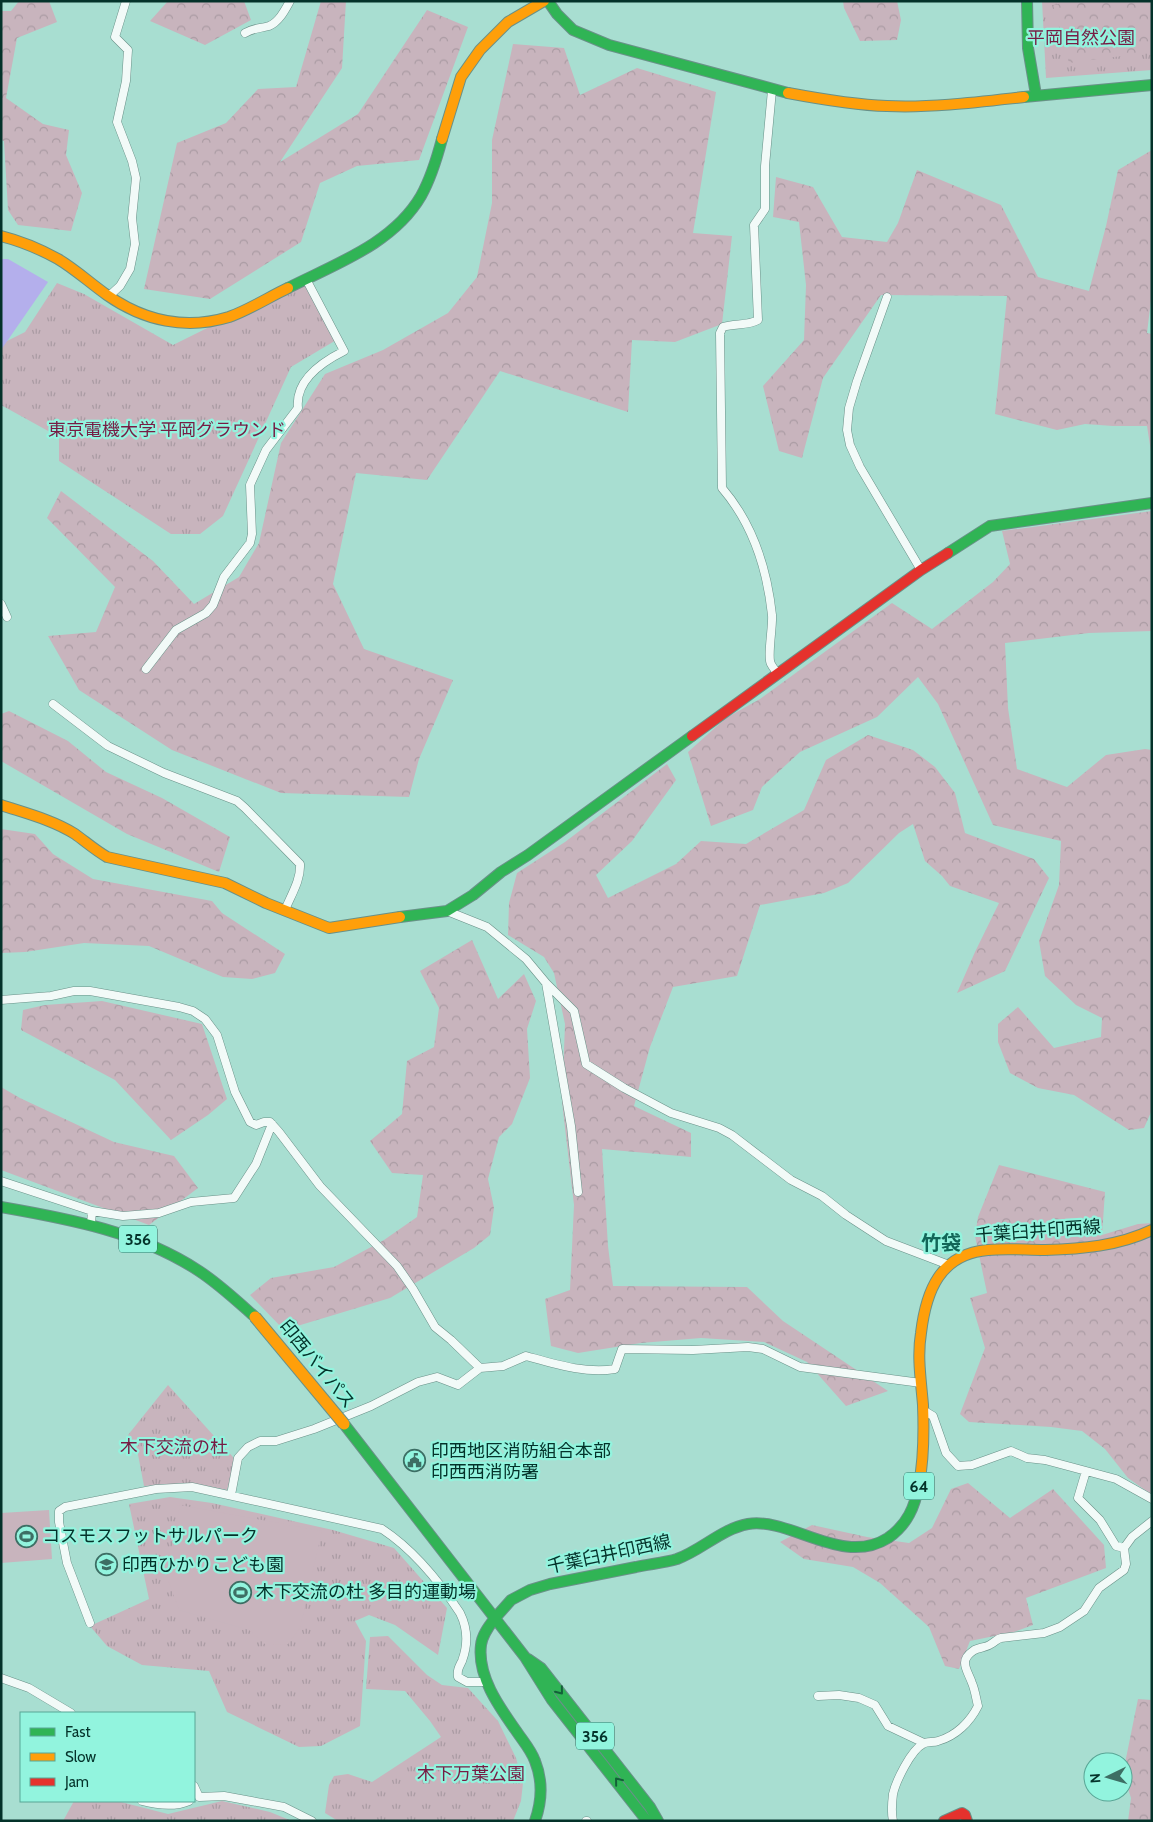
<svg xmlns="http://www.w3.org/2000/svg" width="1153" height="1822" font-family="Cabin,'Noto Sans JP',sans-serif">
<defs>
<pattern id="grass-tufts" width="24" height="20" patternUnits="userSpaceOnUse" patternTransform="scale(1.25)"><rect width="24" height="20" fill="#c8b4bd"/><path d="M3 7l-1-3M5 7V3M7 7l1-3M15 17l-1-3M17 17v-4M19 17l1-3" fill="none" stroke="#aa9ba3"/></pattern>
<pattern id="forest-crowns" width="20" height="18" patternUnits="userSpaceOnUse" patternTransform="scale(1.25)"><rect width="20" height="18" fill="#c8b4bd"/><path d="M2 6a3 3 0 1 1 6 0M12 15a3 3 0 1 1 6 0" fill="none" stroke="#aa9ba3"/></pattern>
</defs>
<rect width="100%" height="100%" fill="#a8ded1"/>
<path fill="url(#grass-tufts)" d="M 1042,1 L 1152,1 L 1152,70 L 1046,78 Z
M 306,279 L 338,339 L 291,367 L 223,516 L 200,534 L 171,534 L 59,461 L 59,437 L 1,405 L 1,344 L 25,332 L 57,283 L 84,294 L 173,345 Z
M 168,1385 L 233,1457 L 236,1462 L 227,1490 L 191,1483 L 144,1486 L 136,1444 L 132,1445 L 128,1435 Z
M 170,1497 L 212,1503 L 333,1530 L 394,1548 L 447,1608 L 438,1655 L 395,1625 L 369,1615 L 355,1621 L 366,1641 L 360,1726 L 321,1746 L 299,1747 L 227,1712 L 209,1671 L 142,1665 L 107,1646 L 90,1626 L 149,1599 L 129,1504 Z
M 388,1636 L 427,1675 L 442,1685 L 468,1688 L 498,1721 L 516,1758 L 523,1783 L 521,1801 L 513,1821 L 338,1821 L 325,1813 L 329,1785 L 334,1776 L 348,1774 L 372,1782 L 441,1737 L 430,1721 L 405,1691 L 366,1689 L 370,1637 Z
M 74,1801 L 117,1801 L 168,1814 L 222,1801 L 270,1812 L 292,1821 L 63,1821 Z"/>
<path fill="url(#forest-crowns)" d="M 19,1 L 49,1 L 57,22 L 17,38 L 6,98 L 43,124 L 69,130 L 66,155 L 82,193 L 71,231 L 18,225 L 8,210 L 4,141 L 1,140 L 1,11 L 11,11 Z
M 168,1 L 244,1 L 251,20 L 205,45 L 150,21 Z
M 321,1 L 346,1 L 342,68 L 280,162 L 358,114 L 427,10 L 468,27 L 419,160 L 357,166 L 320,183 L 301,242 L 210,299 L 144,289 L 177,143 L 226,123 L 258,89 L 296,87 Z
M 843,1 L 897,1 L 901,20 L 897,40 L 860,41 L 844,8 Z
M 1074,1 L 1152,1 L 1152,52 L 1069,63 L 1053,5 Z
M 513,44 L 564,48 L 580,95 L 637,68 L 716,92 L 693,233 L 732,236 L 722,324 L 675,342 L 632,340 L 628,412 L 500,371 L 427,480 L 356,473 L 333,584 L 364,649 L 453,680 L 419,759 L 409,797 L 281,793 L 172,750 L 79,690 L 48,636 L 96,632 L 115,587 L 47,518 L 61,491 L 153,561 L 194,604 L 239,577 L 259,543 L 281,443 L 325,374 L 383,350 L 448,313 L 477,277 L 492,203 L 492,140 Z
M 1152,150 L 1152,292 L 1147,333 L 1152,334 L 1152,458 L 1147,426 L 1113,426 L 1085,424 L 1057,430 L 995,414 L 1007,296 L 881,295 L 823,378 L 802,458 L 779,451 L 763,386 L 804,340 L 806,285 L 799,222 L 773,217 L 776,177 L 813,187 L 842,237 L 887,242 L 898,223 L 917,170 L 1001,205 L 1038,277 L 1089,291 L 1106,226 L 1118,170 Z
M 1152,511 L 1152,631 L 1089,633 L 1005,643 L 1008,708 L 1017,769 L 1067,787 L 1106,755 L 1145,749 L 1152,750 L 1152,1110 L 1144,1128 L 1129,1130 L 1074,1095 L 1038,1088 L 1010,1073 L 998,1042 L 998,1024 L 1018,1007 L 1054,1048 L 1101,1037 L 1102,1018 L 1076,1005 L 1045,976 L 1039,941 L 1059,885 L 1061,841 L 993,825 L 938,704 L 918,677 L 877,717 L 800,752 L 762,787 L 753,810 L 711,826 L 688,752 L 726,718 L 760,699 L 892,603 L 932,629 L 993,582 L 1010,564 L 1002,531 Z
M 9,711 L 68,741 L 106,772 L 162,798 L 230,837 L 219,872 L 127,834 L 1,761 L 1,714 Z
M 868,735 L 913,750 L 935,767 L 955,793 L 965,833 L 1034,859 L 1049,878 L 1005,971 L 957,993 L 975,952 L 999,903 L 950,886 L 942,876 L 925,861 L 913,824 L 899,833 L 848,883 L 824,893 L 760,905 L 737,976 L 673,987 L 650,1047 L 634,1106 L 691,1133 L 691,1157 L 602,1149 L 608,1246 L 613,1286 L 747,1287 L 783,1321 L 888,1391 L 846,1406 L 807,1362 L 764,1342 L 701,1338 L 641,1343 L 578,1353 L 551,1346 L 545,1299 L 570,1290 L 574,1205 L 562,1102 L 565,1024 L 554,973 L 544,957 L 508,935 L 509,903 L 517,873 L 565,842 L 667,764 L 676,780 L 632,841 L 596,875 L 608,898 L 676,864 L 701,841 L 746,844 L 804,810 L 826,760 Z
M 1,829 L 35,834 L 53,854 L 93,879 L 212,901 L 222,913 L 285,954 L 275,973 L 252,979 L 223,977 L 149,946 L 84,943 L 25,952 L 1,953 Z
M 472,940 L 498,999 L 524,974 L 536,1001 L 527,1029 L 530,1078 L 512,1124 L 499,1137 L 488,1179 L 494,1208 L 490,1235 L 474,1248 L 390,1298 L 284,1330 L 250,1295 L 271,1278 L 334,1267 L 384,1240 L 417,1217 L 423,1175 L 392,1173 L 370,1141 L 402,1114 L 407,1061 L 434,1047 L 439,1008 L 420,971 Z
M 102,1001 L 202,1024 L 227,1099 L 208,1115 L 171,1140 L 115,1080 L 21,1030 L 23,1010 L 45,1005 Z
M 1,1087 L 20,1098 L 114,1142 L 174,1156 L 198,1188 L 149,1225 L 1,1170 Z
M 999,1165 L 1105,1192 L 1102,1235 L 1138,1224 L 1152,1223 L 1152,1495 L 1128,1478 L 1105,1449 L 1082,1431 L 1051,1427 L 969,1422 L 960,1414 L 985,1348 L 970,1298 L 987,1293 L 975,1236 L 978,1217 Z
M 968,1483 L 1010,1518 L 1053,1489 L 1104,1545 L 1106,1568 L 1026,1598 L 1033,1625 L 1014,1632 L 970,1641 L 959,1669 L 945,1666 L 929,1627 L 880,1583 L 853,1567 L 804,1559 L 780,1542 L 812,1525 L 867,1537 L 909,1543 L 932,1528 L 951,1489 Z
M 1138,1699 L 1152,1700 L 1152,1821 L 1128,1821 L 1131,1798 L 1123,1773 Z"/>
<path fill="#c8b4bd" d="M 180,1505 L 322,1531 L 300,1628 L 288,1644 L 266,1645 L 249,1630 L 179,1610 L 166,1574 Z
M 49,1510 L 52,1559 L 1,1563 L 1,1513 Z"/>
<path fill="#b4afec" d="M 1,259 L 8,259 L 48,282 L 1,350 Z"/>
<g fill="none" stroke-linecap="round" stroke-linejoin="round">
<defs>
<path id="street" d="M 245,33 C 256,27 259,29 269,26 C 279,22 285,10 290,1
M 772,90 L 765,166 L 765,209 L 754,225 L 758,320 C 748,326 734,323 723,327 L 720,333 L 722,488 C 753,524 767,568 772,615 C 773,626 767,657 771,664 C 773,668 776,671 778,674
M 109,296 L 120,286 L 130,269 L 135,244 L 132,218 L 136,178 L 132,161 L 117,122 L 126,81 L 128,50 L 115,37 L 126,1
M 887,297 L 857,381 L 849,408 L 847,430 L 850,445 L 860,467 L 921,570
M 1,604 L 7,617
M 146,669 L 176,630 L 206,613 L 213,605 L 224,577 L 250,543 L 252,534 L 250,485 L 266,450 L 298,408 C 295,381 322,362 344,351 L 306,279
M 53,704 L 108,746 L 164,773 L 237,801 L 245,808 L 300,864 C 301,880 291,895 285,910
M 447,911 L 487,927 L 526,959 L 546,983 L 571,1126 L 578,1192
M 546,983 L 574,1011 L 586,1064 L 624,1088 L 671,1113 L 719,1128 L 732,1135 L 791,1180 L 822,1196 L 846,1215 L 886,1241 L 949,1265
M 1,1000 L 51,996 L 74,991 L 90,991 L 179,1007 L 193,1011 L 205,1019 L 217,1035 L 235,1092 L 250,1122 L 256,1125 L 264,1122 L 270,1122 L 279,1132 L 320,1186 L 397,1266 L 413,1289 L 435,1327 L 451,1340 L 480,1368
M 1,1181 L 92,1211 L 91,1224
M 92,1211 L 123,1216 L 159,1213 L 191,1202 L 234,1198 L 256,1164 L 272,1124
M 923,1410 L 933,1416 L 946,1453 L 958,1466 L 972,1465 L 1011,1451 L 1027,1458 L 1045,1460 L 1116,1479 L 1152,1499
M 1086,1471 L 1078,1498 L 1100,1520 L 1116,1546 L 1124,1548
M 231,1495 L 238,1458 L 248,1447 L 260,1441 L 276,1441 L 314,1429 L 371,1406 L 418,1382 L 437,1377 L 458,1385 L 480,1368 L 503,1366 L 526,1356 C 555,1364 586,1374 615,1369 L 622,1349 L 693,1350 L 748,1347 L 763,1349 L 800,1367 L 921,1383
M 90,1623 L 67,1563 L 59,1522 L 59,1511 L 65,1507 L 156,1489 L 192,1487 L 382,1529 C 414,1550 439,1581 460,1613 C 468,1629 468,1645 462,1661 C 459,1667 457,1670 458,1677 L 467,1682 L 486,1682
M 1,1678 L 29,1688 L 71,1713
M 818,1696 L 839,1695 L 859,1698 L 875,1705 L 888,1726 L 924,1743
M 194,1786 L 199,1797 L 224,1796 L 284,1807 L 312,1821
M 142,1801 C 157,1805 175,1807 189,1801
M 586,1821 L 587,1821
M 893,1821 C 891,1812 892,1802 893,1794 C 896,1781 911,1750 923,1744 C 927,1741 933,1743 938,1741 C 956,1736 970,1722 978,1706 C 976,1698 975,1690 972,1683 C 968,1671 958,1661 973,1651 C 978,1647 986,1648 991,1644 C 995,1642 997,1639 1001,1638 L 1044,1633 L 1060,1627 L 1084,1611 L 1099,1588 L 1124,1570 L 1126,1564 L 1124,1548 L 1132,1537 L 1152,1521"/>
<path id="fast" d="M 548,1 L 557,14 L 573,30 L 609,45 L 788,93
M 1027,1 L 1028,48 L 1036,95
M 1024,97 L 1152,85
M 288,288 C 335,264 393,244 421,196 C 431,178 437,158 442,139
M 948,553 L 990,526 L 1152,503
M 400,917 L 447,911 L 473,895 L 501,872 L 528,855 L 692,736
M 1,1207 C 70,1219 140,1232 199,1271 C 219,1284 237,1301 255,1317
M 344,1424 L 525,1657 L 552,1700 L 647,1821
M 495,1618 C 489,1626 482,1635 481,1645 C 477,1677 500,1708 517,1732 C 523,1741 531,1750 535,1761 C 543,1781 542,1801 535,1821
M 495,1618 L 511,1600 L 530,1590 L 550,1584 C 579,1578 607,1573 636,1567 C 649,1564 664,1563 677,1559 C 702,1550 721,1529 748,1524 C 791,1517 842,1567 888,1538 C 907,1525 915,1507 919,1484
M 528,1659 L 541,1668 L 650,1807 L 658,1821"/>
<path id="slow" d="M 788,93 C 820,99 854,105 887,106 C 932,108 979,102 1024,97
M 442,139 L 461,77 L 480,50 L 508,22 L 544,1
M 1,236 C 21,241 40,249 58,259 C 75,269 90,283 107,295 C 144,321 186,330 229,317 C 249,310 269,297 288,288
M 1,805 C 25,813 53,820 75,834 C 86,842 95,850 107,857 L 225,883 L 266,903 L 329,928 L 400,917
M 919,1484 C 924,1458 924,1431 923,1405 C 921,1380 917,1357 921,1333 C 926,1291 940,1254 988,1250 C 1007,1248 1026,1250 1045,1250 C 1082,1249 1118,1246 1152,1230"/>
<path id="jam" d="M 692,736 L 921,570 L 948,553
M 944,1821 L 962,1813 L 965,1815 L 967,1821"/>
</defs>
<use href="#street" stroke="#699188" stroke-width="9"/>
<use href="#fast" stroke="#699188" stroke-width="12"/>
<use href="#slow" stroke="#699188" stroke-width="12"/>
<use href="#jam" stroke="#699188" stroke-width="12"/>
<use href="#street" stroke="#f2faf8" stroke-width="8"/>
<use href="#fast" stroke="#30b455" stroke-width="10"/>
<use href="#slow" stroke="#ff9f0a" stroke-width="10"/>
<use href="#jam" stroke="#e5322d" stroke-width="10"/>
<defs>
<path id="slow-bridge" d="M 255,1317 L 344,1424"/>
</defs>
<use href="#slow-bridge" stroke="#699188" stroke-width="13" stroke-linecap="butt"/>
<use href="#slow-bridge" stroke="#ff9f0a" stroke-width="11"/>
</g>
<defs><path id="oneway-chevron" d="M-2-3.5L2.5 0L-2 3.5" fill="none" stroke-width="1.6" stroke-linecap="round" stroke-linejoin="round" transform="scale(1.25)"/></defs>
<g stroke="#136039">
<use href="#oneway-chevron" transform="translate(560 1691) rotate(51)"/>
<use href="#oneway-chevron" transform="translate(618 1781) rotate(-129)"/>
</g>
<defs>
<symbol id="civic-ring" viewBox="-11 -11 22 22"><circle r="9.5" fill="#92f4de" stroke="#3d6e64" stroke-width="1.5"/><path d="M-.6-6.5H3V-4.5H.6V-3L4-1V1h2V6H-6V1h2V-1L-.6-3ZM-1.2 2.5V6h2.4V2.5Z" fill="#3d6e64"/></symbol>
<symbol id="stadium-ring" viewBox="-11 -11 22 22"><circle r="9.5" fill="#92f4de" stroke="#3d6e64" stroke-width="1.5"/><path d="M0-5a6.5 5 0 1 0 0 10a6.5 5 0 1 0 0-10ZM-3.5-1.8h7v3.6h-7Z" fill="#3d6e64"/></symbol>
<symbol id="school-ring" viewBox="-11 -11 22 22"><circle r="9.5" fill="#92f4de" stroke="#3d6e64" stroke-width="1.5"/><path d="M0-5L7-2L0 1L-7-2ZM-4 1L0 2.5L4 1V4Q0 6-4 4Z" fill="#3d6e64"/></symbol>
</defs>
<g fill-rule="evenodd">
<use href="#civic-ring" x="402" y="1448" width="25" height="25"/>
<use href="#stadium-ring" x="14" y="1524" width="25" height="25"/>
<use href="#school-ring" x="94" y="1552" width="25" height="25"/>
<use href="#stadium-ring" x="228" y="1580" width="25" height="25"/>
</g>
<g text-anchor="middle" stroke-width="4.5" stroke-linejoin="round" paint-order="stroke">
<g fill="#92f4de" stroke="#2f6c60" stroke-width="1">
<rect x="119" y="1225.5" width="38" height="27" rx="4"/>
<rect x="904" y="1472.5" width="30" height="27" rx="4"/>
<rect x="576" y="1722.5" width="38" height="27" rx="4"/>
</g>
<g font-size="16" font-weight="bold" fill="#04322a">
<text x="138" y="1245">356</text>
<text x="919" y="1492">64</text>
<text x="595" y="1742">356</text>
</g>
<g font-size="18" fill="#771c44" stroke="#92f4de">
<text x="1081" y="44">平岡自然公園</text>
<text x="167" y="436">東京電機大学 平岡グラウンド</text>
<text x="174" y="1453">木下交流の杜</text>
<text x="471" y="1780">木下万葉公園</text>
</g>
<g font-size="18" fill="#04322a" stroke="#92f4de">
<text transform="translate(1038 1231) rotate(-4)" y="6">千葉臼井印西線</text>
<text transform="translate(317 1364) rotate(51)" y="6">印西バイパス</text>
<text transform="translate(609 1554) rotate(-12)" y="6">千葉臼井印西線</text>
</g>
<g font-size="18" fill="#04322a" stroke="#92f4de" text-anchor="start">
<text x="431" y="1457">印西地区消防組合本部<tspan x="431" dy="21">印西西消防署</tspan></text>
<text x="42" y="1542">コスモスフットサルパーク</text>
<text x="122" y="1571">印西ひかりこども園</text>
<text x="256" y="1598">木下交流の杜 多目的運動場</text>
</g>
<g font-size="20" font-weight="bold" fill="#126658" stroke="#92f4de">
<text x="941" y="1250">竹袋</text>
</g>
</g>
<rect width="1153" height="1822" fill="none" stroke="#04322a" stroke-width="5"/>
<rect x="20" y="1712" width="175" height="90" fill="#92f4de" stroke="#59a696"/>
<rect x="30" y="1728" width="25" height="8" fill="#30b455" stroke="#59a696"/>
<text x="65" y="1737" font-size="15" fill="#04322a">Fast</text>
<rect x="30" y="1753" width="25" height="8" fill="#ff9f0a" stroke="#59a696"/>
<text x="65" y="1762" font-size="15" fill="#04322a">Slow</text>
<rect x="30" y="1778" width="25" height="8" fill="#e5322d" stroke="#59a696"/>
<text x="65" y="1787" font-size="15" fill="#04322a">Jam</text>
<g transform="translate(1108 1777) rotate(265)"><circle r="24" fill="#92f4de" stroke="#59a696"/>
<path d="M0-4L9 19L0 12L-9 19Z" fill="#3d6e64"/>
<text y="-8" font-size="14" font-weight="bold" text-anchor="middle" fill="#04322a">N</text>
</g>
</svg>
